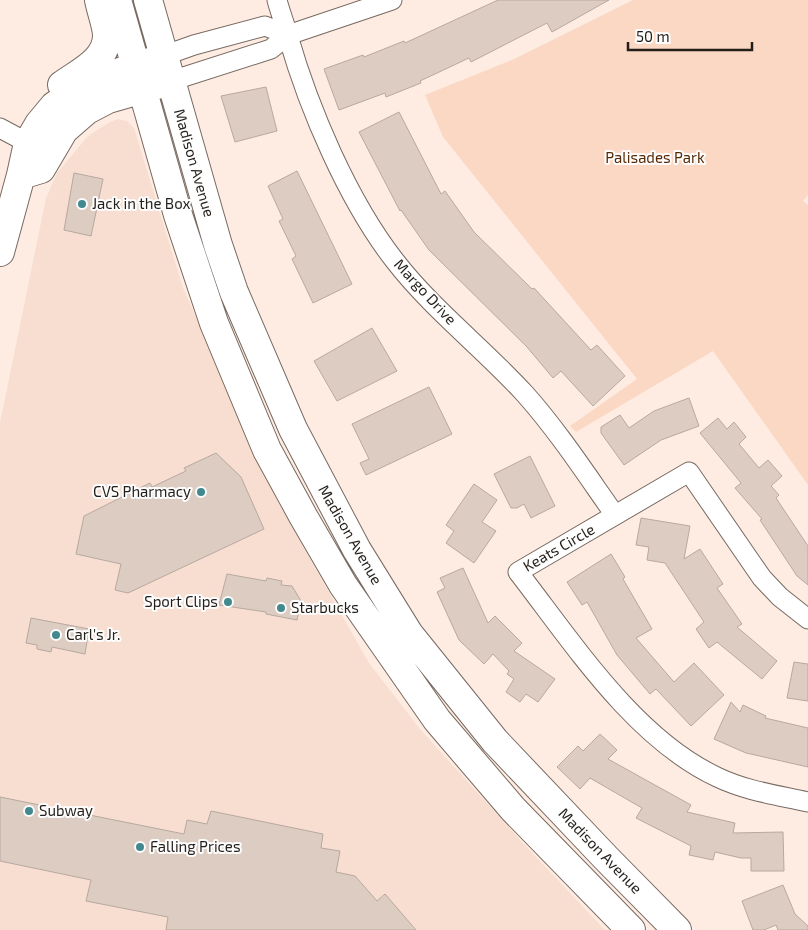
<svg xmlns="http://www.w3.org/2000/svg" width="808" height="930" font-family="'Exo 2',sans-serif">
<rect width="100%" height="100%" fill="#feece2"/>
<path fill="#f7ded0" d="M 118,119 L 127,121 L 134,128 L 183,288 L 279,504 L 369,663 L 420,729 L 523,843 L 605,930 L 0,930 L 0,423 L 46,198 L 57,173 L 88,136 L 108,123 Z"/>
<path fill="#fbd8c3" d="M 633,0 L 808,0 L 808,195 L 803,201 L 808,205 L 808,485 L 713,351 L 576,432 L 570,426 L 637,379 L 443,137 L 425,95 L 512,60 Z"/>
<path fill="#ddccc2" stroke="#b8a89f" d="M 498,0 L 609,0 L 552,32 L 547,23 L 471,62 L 469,58 L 420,81 L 421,83 L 386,97 L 385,93 L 339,110 L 324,69 L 363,55 L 364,57 L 404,41 L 405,43 Z
M 266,87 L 277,131 L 235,142 L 221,96 Z
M 399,112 L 441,194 L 445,191 L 474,232 L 532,289 L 534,288 L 591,350 L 597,345 L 625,376 L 593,406 L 561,371 L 553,378 L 527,347 L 429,250 L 401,210 L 400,211 L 359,132 Z
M 297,171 L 352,284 L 313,303 L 292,259 L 296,256 L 279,221 L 283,219 L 268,186 Z
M 74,173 L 103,179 L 91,236 L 64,230 Z
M 372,328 L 397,371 L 337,401 L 314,361 Z
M 429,387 L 452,434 L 366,475 L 360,463 L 369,459 L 352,424 Z
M 689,398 L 699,426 L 661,440 L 624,465 L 601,433 L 601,427 L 620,415 L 629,428 L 654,411 Z
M 718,418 L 727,429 L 734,422 L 746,437 L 739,444 L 759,468 L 768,460 L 782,476 L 771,486 L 779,495 L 776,498 L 808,546 L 808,585 L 797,576 L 760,520 L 762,519 L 735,488 L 741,483 L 700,433 Z
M 216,453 L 241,477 L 264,529 L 128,593 L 115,590 L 121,564 L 76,554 L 84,516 L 150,483 L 152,487 L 186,471 L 184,468 Z
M 530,456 L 555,506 L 531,518 L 524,504 L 517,508 L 511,508 L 494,474 Z
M 474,484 L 497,500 L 482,522 L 496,531 L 474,563 L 446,543 L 454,531 L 446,525 Z
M 641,518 L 690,526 L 684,559 L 700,549 L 723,584 L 717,588 L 742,624 L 737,627 L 777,661 L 762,679 L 717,642 L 709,648 L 696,629 L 704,622 L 665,563 L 647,560 L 649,547 L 636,545 Z
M 611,554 L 625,577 L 623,579 L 652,629 L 636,638 L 674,682 L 694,663 L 724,695 L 691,726 L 656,689 L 650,694 L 617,655 L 587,602 L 582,605 L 567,582 Z
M 463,568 L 488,623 L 495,616 L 522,643 L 514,651 L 555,679 L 538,702 L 526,694 L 520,702 L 506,692 L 514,679 L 507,674 L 509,671 L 493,654 L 484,664 L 459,640 L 437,592 L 445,588 L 440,578 Z
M 227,574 L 266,581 L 267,578 L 282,581 L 281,585 L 292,586 L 301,601 L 297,620 L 266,614 L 266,612 L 219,605 Z
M 31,618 L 89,629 L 85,654 L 52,647 L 51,652 L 37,649 L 37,645 L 26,643 Z
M 794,662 L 808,664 L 808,701 L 787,698 Z
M 731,702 L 740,712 L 743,705 L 766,716 L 765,718 L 808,728 L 808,767 L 746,753 L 714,739 Z
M 600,734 L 617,750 L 608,759 L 691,805 L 687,812 L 735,823 L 733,833 L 783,832 L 784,871 L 751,871 L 751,858 L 741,858 L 715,852 L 713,860 L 689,855 L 691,846 L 636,818 L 642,808 L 590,778 L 580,789 L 557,767 L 578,746 L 583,751 Z
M 0,797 L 184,834 L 187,820 L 207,824 L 211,811 L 323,834 L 321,848 L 340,851 L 336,872 L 355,876 L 377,901 L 385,894 L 416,930 L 166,930 L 168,917 L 86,901 L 91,880 L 0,861 Z
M 783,885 L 795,914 L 808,926 L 808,930 L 778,930 L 776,925 L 764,930 L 753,930 L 742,901 Z"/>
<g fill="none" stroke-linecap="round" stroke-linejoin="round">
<defs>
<path id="minor" d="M 277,0 C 280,12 285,24 288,36 C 309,109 348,201 395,261 C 433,310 483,348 525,394 C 558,431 586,474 615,515
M 163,56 L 194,45 L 265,26 L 288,35
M 171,81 L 271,49 L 288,35 L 392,0
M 0,128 L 28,143 L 39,139
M 808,619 L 780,597 L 762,578 L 689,472 L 518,572 C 573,643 634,738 717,777 C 746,791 777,795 808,802"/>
<path id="primary" d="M 117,0 L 178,215 L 214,323 L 267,450 L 303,516 L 343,585 L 437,720 L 513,809 L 631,930
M 148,0 L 218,245 L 234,292 L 293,429 L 357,550 L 409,634 L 495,741 L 606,858 L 677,930
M 62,85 C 80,72 108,60 107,34 C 106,23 101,11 99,0
M 21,175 L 41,169 L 64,130 L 87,110 L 108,99 L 160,84
M 0,252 L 21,175 L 28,143 L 39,124 L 54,106 L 73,93 L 114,74 L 153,61"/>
</defs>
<use href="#minor" stroke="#786a61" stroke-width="21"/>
<use href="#primary" stroke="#786a61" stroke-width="30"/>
<use href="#minor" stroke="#fff" stroke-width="19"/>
<use href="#primary" stroke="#fff" stroke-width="28"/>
</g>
<g fill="#41898e" stroke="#fdfdfd" stroke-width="2">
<circle cx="82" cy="204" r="5"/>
<circle cx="201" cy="492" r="5"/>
<circle cx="228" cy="602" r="5"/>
<circle cx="281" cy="608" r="5"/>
<circle cx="56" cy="635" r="5"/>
<circle cx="29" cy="811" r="5"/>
<circle cx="140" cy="847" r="5"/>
</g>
<g text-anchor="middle" stroke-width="4" stroke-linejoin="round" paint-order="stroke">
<g font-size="15" fill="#572905" stroke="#fdfdfd">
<text x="655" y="163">Palisades Park</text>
</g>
<g font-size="15" fill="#241e1a" stroke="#fdfdfd">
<text transform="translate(194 163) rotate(74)" y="5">Madison Avenue</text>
<text transform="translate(425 292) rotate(47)" y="5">Margo Drive</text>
<text transform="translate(350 535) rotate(60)" y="5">Madison Avenue</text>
<text transform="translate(559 548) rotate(-30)" y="5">Keats Circle</text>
<text transform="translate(600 851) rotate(46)" y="5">Madison Avenue</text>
</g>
<g font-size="15" fill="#241e1a" stroke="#fdfdfd" text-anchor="start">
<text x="92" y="209">Jack in the Box</text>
<text x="191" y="497" text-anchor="end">CVS Pharmacy</text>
<text x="218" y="607" text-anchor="end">Sport Clips</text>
<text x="291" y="613">Starbucks</text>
<text x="66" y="640">Carl's Jr.</text>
<text x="39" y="816">Subway</text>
<text x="150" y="852">Falling Prices</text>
</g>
</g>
<path d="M628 42v8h124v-8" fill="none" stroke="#241e1a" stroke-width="2.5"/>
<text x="636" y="42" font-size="15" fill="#241e1a" stroke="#fdfdfd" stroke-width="4" paint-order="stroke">50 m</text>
</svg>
